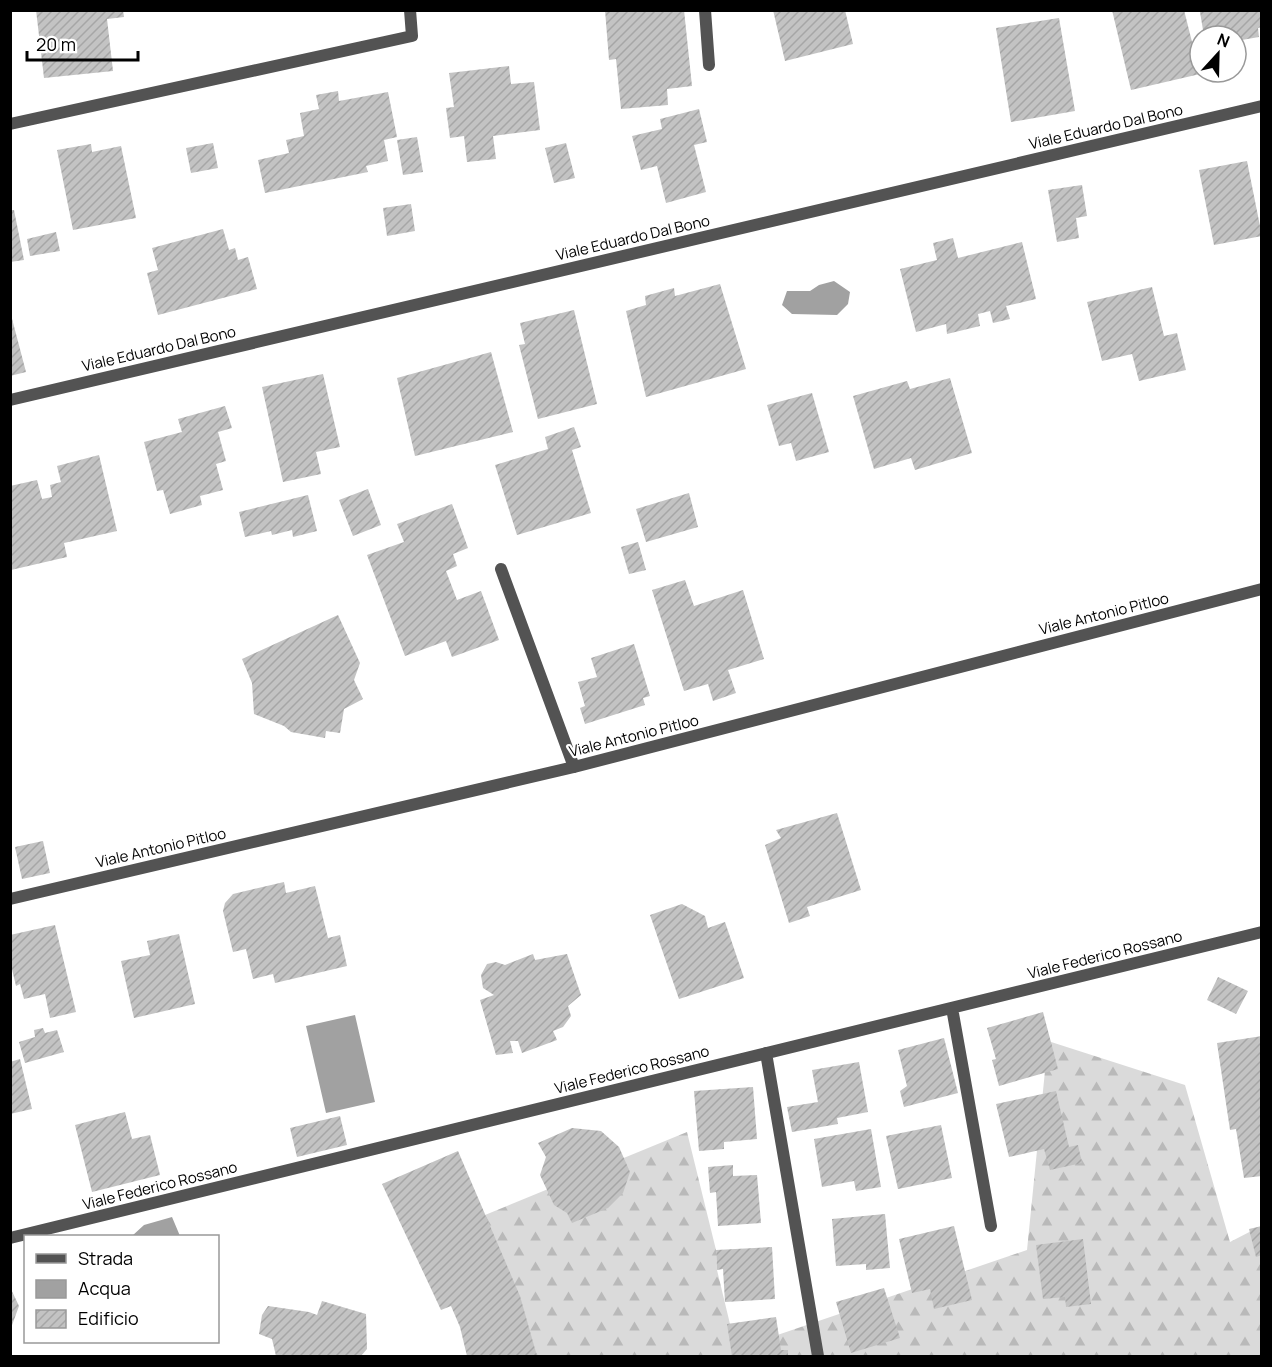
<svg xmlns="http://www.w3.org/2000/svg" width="1272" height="1367" font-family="Manrope,sans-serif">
<defs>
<pattern id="forest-firs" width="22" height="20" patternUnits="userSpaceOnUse" patternTransform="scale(1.5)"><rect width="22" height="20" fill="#dadada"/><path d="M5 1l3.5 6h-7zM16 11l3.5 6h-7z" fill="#b9b9b9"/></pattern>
<pattern id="building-hatch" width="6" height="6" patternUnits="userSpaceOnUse" patternTransform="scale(1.5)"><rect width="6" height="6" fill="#c3c3c3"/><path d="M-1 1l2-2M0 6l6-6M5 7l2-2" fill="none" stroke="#a6a6a6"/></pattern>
</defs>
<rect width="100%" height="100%" fill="#fff"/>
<path fill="url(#forest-firs)" d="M 1048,1041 L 1185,1085 L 1230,1242 L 1261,1226 L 1261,1356 L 526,1356 L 485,1215 L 687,1132 L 716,1250 L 717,1270 L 736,1349 L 1027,1250 Z"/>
<path fill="#a1a1a1" d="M 834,281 L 850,292 L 848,304 L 837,315 L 792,314 L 782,305 L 787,291 L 810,291 L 819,285 Z
M 355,1015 L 375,1102 L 326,1113 L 306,1026 Z
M 172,1217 L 180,1236 L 132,1236 L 144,1225 Z"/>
<path fill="url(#building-hatch)" d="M 36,10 L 123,10 L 124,17 L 107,19 L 113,71 L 44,78 Z
M 605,10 L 684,10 L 692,86 L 667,89 L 668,105 L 621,109 L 616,59 L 609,60 Z
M 773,10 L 845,10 L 853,44 L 785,61 Z
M 1112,10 L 1184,10 L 1200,74 L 1131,90 Z
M 1208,10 L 1262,10 L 1262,27 L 1258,28 L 1259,37 L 1236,41 L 1236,36 L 1204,36 L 1200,12 Z
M 1059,18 L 1075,111 L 1011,122 L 996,28 Z
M 509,66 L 511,84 L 534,82 L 540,130 L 493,136 L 496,159 L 467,162 L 464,136 L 450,138 L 446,108 L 454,107 L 449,73 Z
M 338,91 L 339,101 L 388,92 L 397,137 L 384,140 L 388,161 L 366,166 L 368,172 L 265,193 L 258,160 L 289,153 L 286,140 L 304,136 L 300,113 L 319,109 L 316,95 Z
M 699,109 L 707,142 L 694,145 L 706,192 L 666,203 L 657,166 L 641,170 L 632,136 L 662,129 L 660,119 Z
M 417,137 L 423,172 L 403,175 L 397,140 Z
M 213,143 L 218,168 L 191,173 L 186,148 Z
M 566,143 L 575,178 L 554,183 L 545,148 Z
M 91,144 L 92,152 L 121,146 L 136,218 L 73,230 L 57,150 Z
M 1247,161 L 1262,236 L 1214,245 L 1199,170 Z
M 1082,185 L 1087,216 L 1076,218 L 1079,238 L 1057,242 L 1048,190 Z
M 411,204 L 415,231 L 387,236 L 383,208 Z
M 10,210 L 14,210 L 24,260 L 10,262 Z
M 223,229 L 229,250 L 235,248 L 238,260 L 248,257 L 257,289 L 158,315 L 147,273 L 158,270 L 152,248 Z
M 56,232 L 60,251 L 30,256 L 27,239 Z
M 953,238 L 958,258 L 1022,242 L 1036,299 L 1006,306 L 1010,319 L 993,323 L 990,311 L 978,314 L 980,326 L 947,334 L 946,324 L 916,332 L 900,269 L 937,260 L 933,243 Z
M 720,284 L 746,369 L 646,397 L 626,311 L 646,305 L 645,296 L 674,288 L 675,296 Z
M 1152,287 L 1164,336 L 1177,333 L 1186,370 L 1139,381 L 1132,354 L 1102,361 L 1087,302 Z
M 574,310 L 597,404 L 538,419 L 519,345 L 525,344 L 520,323 Z
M 10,311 L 26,372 L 10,376 Z
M 491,352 L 513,432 L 415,456 L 397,378 Z
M 323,374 L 340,447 L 316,452 L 321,474 L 283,482 L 262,387 Z
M 950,378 L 972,453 L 915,470 L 911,458 L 874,469 L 853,396 L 907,381 L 910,389 Z
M 812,393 L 829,452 L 796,461 L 791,443 L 779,446 L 767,405 Z
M 225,406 L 232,428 L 218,432 L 226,461 L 216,464 L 223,490 L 200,496 L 202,505 L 170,514 L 163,490 L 157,491 L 144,442 L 182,432 L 178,419 Z
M 574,427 L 581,447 L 572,450 L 591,513 L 517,535 L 495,465 L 548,449 L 545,437 Z
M 99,455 L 117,531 L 64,543 L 67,557 L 11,570 L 10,486 L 37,480 L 42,499 L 52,497 L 50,485 L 61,482 L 57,466 Z
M 368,489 L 381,525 L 353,536 L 339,500 Z
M 689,493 L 698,527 L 646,542 L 636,509 Z
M 308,495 L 317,531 L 293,537 L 292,530 L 272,535 L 271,531 L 245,537 L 239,512 Z
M 452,504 L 468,548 L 453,554 L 457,566 L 446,571 L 457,600 L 481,591 L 499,640 L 452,657 L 446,641 L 405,656 L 367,555 L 404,542 L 397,524 Z
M 638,542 L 646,570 L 629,574 L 621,547 Z
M 685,580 L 694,606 L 743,590 L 764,659 L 728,670 L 736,693 L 713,701 L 708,684 L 684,691 L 652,590 Z
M 338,615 L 360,663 L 354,680 L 363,699 L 344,709 L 340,733 L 326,731 L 325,738 L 291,732 L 284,726 L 254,714 L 252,683 L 242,659 Z
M 634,644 L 650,696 L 643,698 L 645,705 L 585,724 L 580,708 L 585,706 L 578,682 L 597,677 L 591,658 Z
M 837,813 L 861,890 L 807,907 L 810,916 L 789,923 L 765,845 L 781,838 L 776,830 Z
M 43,841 L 50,873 L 22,879 L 15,847 Z
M 284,882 L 286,893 L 315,886 L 328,938 L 340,935 L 347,966 L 275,983 L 273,974 L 253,979 L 246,949 L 233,952 L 223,911 L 225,903 L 233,894 Z
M 682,904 L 705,916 L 708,928 L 725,922 L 744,978 L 679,999 L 650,915 Z
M 55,925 L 76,1012 L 50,1018 L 45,994 L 24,999 L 20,984 L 16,986 L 10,961 L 10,935 Z
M 179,934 L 195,1004 L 134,1018 L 121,961 L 150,955 L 147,941 Z
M 533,954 L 535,960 L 567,954 L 581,995 L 568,1006 L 571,1016 L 563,1027 L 553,1031 L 557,1040 L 522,1053 L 518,1041 L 510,1041 L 513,1053 L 496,1055 L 480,1000 L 494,995 L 483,988 L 481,975 L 487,964 L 496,962 L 505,965 Z
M 1218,977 L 1248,991 L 1236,1014 L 1207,1000 Z
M 1043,1012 L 1058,1069 L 999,1086 L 992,1060 L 996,1059 L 987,1028 Z
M 43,1028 L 45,1033 L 57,1030 L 64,1052 L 25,1063 L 19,1042 L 35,1037 L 34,1030 Z
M 1262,1036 L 1262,1176 L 1244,1178 L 1236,1129 L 1230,1130 L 1217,1043 Z
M 944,1038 L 958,1093 L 904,1107 L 900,1091 L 907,1086 L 898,1050 Z
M 20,1059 L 32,1109 L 10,1114 L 10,1062 Z
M 859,1062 L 868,1112 L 837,1118 L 838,1124 L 792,1132 L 787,1107 L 818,1102 L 812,1070 Z
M 753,1087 L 757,1139 L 724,1142 L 724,1149 L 699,1151 L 694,1091 Z
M 1056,1091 L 1069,1147 L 1078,1145 L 1082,1163 L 1050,1170 L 1044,1149 L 1009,1157 L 996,1104 Z
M 125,1112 L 132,1139 L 150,1135 L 160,1175 L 92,1192 L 75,1125 Z
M 340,1116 L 347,1145 L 297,1157 L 290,1128 Z
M 941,1125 L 952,1178 L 898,1189 L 886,1136 Z
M 572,1128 L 601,1131 L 619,1147 L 630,1172 L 623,1193 L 608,1208 L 572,1223 L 567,1213 L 554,1205 L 540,1175 L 546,1157 L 538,1143 Z
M 871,1129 L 881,1187 L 856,1191 L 854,1181 L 822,1187 L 814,1139 Z
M 458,1151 L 520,1296 L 537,1356 L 467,1356 L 460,1327 L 451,1306 L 441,1310 L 382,1184 Z
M 733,1165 L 733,1176 L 757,1175 L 761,1223 L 718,1226 L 716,1192 L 710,1193 L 708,1167 Z
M 885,1214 L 890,1268 L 866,1270 L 866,1264 L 836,1266 L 832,1219 Z
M 954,1226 L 972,1300 L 934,1309 L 930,1289 L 912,1293 L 899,1239 Z
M 1262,1226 L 1262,1255 L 1256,1257 L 1249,1229 Z
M 1083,1239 L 1091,1304 L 1066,1307 L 1065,1297 L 1043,1299 L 1036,1245 Z
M 772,1247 L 775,1299 L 725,1302 L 723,1269 L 717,1270 L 716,1250 Z
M 10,1287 L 19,1306 L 11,1328 L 10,1328 Z
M 884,1288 L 900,1338 L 851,1353 L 836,1302 Z
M 322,1301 L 366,1314 L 367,1349 L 361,1356 L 276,1356 L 272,1339 L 259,1334 L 262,1315 L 268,1306 L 309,1312 L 317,1315 Z
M 776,1317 L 781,1350 L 788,1350 L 788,1356 L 732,1356 L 727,1324 Z"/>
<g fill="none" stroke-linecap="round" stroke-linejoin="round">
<path stroke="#535353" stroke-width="12" d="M 705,10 L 709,65
M 10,124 L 412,36 L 410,10
M 10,400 L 1262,106
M 501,569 L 574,767
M 10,899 L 574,767 L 1262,589
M 952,1008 L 991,1226
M 766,1053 L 818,1356
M 10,1238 L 1262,932"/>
</g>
<g text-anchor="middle" stroke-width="4.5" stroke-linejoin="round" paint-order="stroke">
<g font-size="15" fill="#000" stroke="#fff">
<text transform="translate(1106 127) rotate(-13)" y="5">Viale Eduardo Dal Bono</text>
<text transform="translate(633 238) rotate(-13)" y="5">Viale Eduardo Dal Bono</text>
<text transform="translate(159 349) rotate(-13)" y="5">Viale Eduardo Dal Bono</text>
<text transform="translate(1104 614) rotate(-14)" y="5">Viale Antonio Pitloo</text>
<text transform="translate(634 736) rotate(-14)" y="5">Viale Antonio Pitloo</text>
<text transform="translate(161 848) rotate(-13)" y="5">Viale Antonio Pitloo</text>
<text transform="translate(1105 955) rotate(-14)" y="5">Viale Federico Rossano</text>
<text transform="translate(632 1070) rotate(-14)" y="5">Viale Federico Rossano</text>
<text transform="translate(160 1186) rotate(-14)" y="5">Viale Federico Rossano</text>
</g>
</g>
<rect width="1272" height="1367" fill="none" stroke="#000000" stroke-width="24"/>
<rect x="24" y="1235" width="195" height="108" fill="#ffffff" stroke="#999999" stroke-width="1.5"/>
<rect x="36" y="1254" width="30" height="9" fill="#535353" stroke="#999999" stroke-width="1.5"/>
<text x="78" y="1265" font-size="18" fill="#000000">Strada</text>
<rect x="36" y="1280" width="30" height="18" fill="#a1a1a1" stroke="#999999" stroke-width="1.5"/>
<text x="78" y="1295" font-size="18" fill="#000000">Acqua</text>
<rect x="36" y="1310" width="30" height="18" fill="url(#building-hatch)" stroke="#999999" stroke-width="1.5"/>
<text x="78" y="1325" font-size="18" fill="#000000">Edificio</text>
<g transform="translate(1218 54) rotate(22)"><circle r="28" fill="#ffffff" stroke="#999999" stroke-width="1.5"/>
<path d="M0-4.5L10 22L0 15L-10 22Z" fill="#000000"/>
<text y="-9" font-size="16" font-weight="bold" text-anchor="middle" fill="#000000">N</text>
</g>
<path d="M27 51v9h111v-9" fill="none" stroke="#000000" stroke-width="3"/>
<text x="36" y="51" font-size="18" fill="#000000" stroke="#ffffff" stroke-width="4.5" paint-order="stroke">20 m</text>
</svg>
